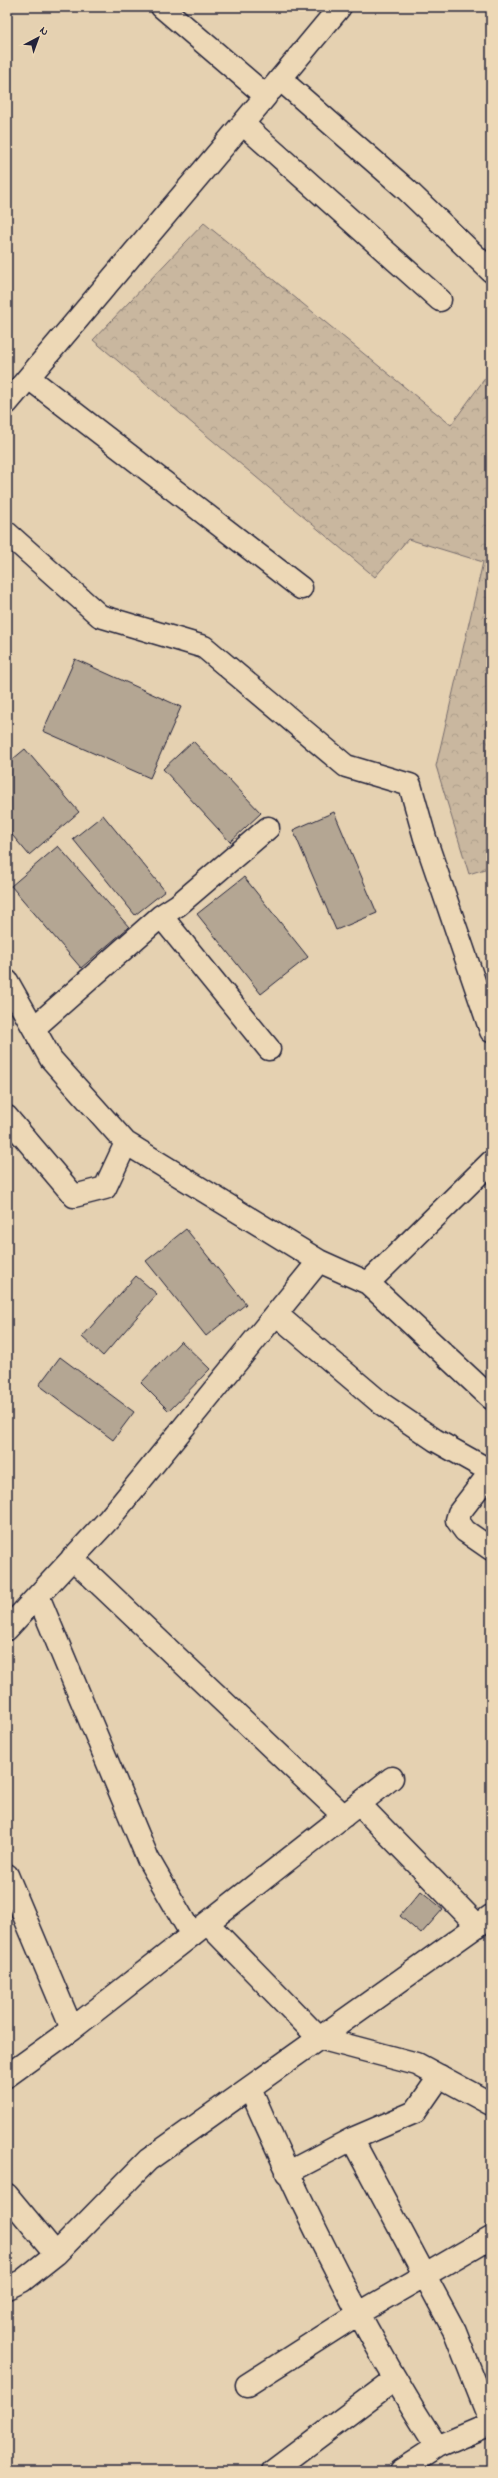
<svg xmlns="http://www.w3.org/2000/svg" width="498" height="2478" font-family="'Indie Flower',sans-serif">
<defs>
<pattern id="forest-crowns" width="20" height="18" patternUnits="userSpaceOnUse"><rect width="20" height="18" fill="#c9b79f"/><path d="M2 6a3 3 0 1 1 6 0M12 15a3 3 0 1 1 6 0" fill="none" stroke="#ac9d8a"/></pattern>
</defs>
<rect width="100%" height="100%" fill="#e5d1b1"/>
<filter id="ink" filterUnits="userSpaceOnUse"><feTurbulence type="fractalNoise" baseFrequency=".025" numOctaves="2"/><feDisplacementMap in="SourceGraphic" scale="8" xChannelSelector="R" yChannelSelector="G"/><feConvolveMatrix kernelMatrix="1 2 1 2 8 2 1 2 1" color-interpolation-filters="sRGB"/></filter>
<g filter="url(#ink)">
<path fill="url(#forest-crowns)" stroke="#766c6d" d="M 204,223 L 451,425 L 491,370 L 491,867 L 469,874 L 436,766 L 483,562 L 408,539 L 375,577 L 93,340 Z"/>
<path fill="#b4a693" stroke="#22223b" d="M 75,659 L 181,707 L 150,778 L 43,731 Z
M 193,741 L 261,813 L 230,842 L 163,769 Z
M 25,749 L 79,812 L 29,855 L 7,829 L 7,764 Z
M 334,812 L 377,913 L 336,930 L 293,830 Z
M 103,815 L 165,891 L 135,915 L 73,839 Z
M 58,846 L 129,927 L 81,968 L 11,886 Z
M 244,877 L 308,957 L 261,994 L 197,914 Z
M 186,1229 L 246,1304 L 206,1336 L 146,1261 Z
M 136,1276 L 157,1294 L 103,1356 L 82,1337 Z
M 181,1341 L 210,1369 L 169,1411 L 141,1383 Z
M 60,1357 L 134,1412 L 113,1440 L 39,1385 Z
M 421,1891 L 443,1909 L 421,1934 L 400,1916 Z"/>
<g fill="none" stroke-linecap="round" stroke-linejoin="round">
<defs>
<path id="minor" d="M 280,79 L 407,190 L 491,271
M 271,90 L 340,7
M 243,124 L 440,300
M 29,378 L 301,588
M 7,403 L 266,96 L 162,7
M 7,533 L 100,616 L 204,647 L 346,766 L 410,785 L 425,838 L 491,1031
M 161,916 L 269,1049
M 7,981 L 51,1059 L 126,1143 L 319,1261 L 368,1283 L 491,1398
M 34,1028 L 161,916 L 178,905 L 268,828
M 7,1117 L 74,1196 L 105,1188 L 126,1143
M 368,1283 L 491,1162
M 276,1314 L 382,1404 L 435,1440 L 485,1468 L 486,1478 L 459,1513 L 457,1520 L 465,1531 L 491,1549
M 72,1558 L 344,1816
M 38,1596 L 148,1859 L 192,1935
M 7,1629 L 109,1519 L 319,1261
M 359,1804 L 478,1926
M 7,1875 L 72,2029 L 7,2076
M 207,1923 L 319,2038 L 417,2064 L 491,2104
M 72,2029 L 392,1778
M 250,2088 C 304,2212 364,2333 437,2447
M 352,2139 L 455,2332 L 491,2423
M 287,2173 L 352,2139 L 415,2112 L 440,2076
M 7,2195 L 56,2254
M 7,2288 L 22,2281 L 56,2254 L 148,2160 L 491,1916
M 247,2385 L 358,2314 L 491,2237
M 273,2471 L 394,2380
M 400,2471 L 437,2447 L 491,2424"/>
</defs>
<use href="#minor" stroke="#22223b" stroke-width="25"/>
<use href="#minor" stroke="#edd8b6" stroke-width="22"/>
</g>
</g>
<rect width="498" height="2478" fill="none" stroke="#edd8b6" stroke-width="24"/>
<rect x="12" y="12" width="474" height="2454" fill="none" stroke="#22223b" stroke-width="1.5" filter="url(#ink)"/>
<g transform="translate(38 38) rotate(41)" stroke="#edd8b6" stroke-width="3" paint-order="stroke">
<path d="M0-3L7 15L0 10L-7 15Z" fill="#22223b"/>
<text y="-6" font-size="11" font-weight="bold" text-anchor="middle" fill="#22223b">N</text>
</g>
</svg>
